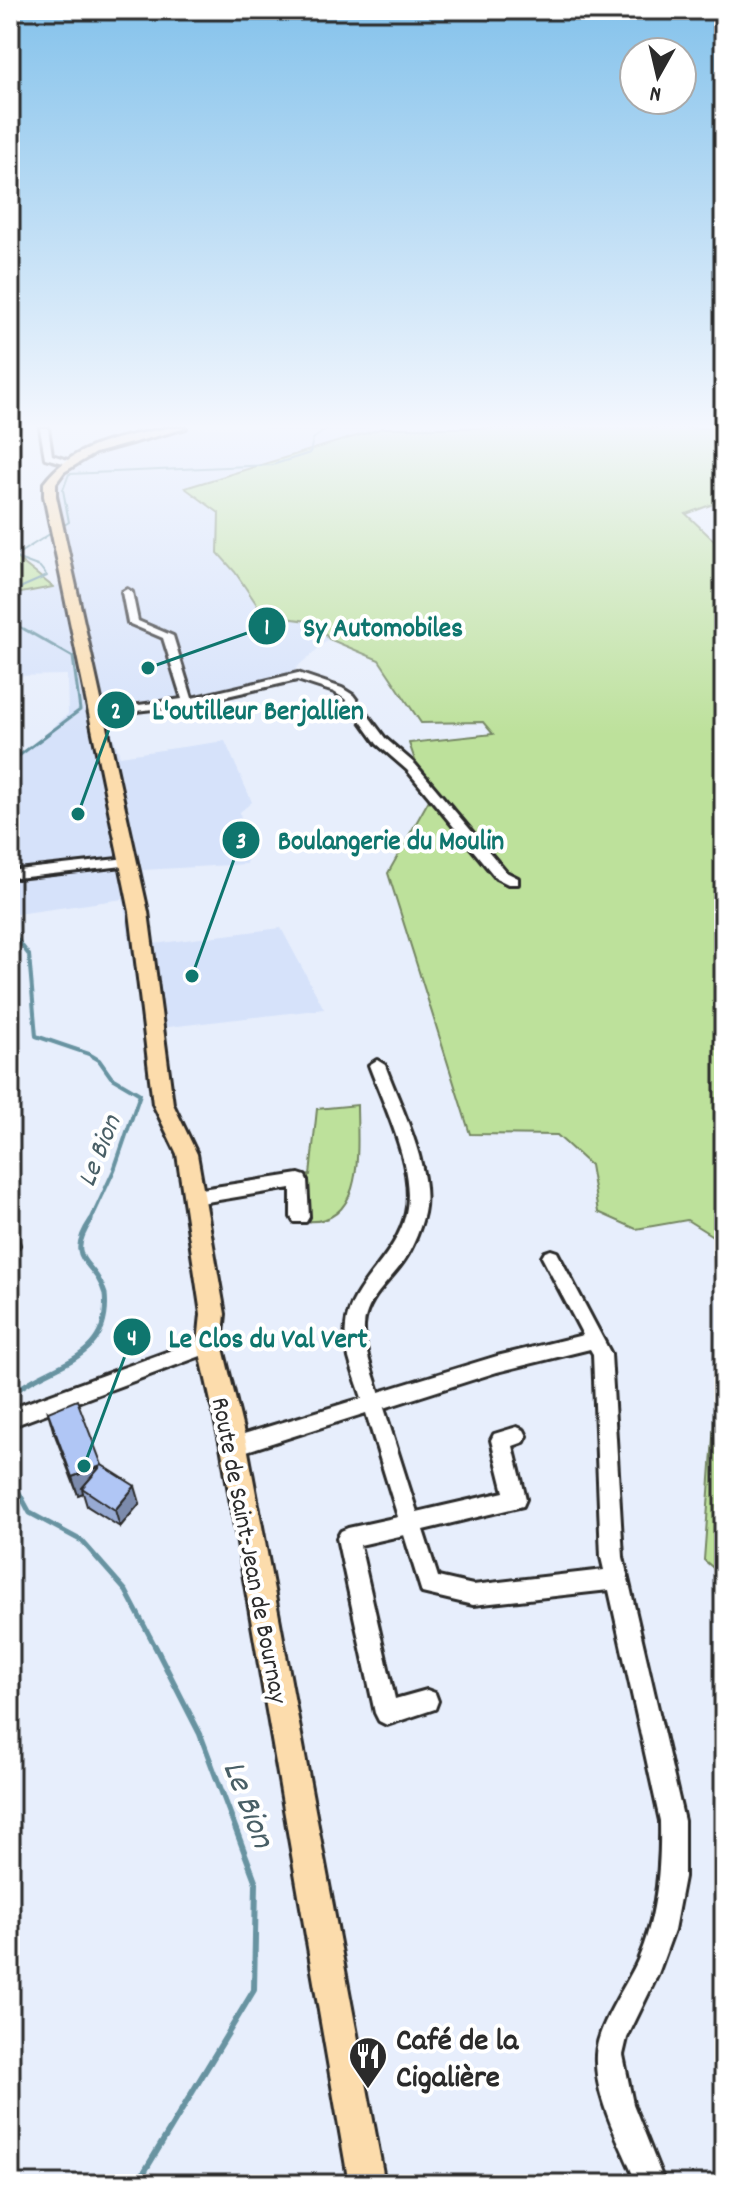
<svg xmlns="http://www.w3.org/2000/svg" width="734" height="2194" font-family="Dekko,sans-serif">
<rect width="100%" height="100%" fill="#e7eefc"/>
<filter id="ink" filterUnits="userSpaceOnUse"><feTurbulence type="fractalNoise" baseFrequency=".0125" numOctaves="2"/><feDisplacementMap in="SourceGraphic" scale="16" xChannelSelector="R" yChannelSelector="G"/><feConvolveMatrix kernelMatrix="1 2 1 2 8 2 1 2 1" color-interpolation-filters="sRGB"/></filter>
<g filter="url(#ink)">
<path fill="#d6e2fa" d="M 187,428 L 383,428 L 186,488 L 219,513 L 218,553 L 235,572 L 264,615 L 315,621 L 329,639 L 297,667 L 291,677 L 199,701 L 107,719 L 120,756 L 225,741 L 252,802 L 240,812 L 247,864 L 143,870 L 153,944 L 281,928 L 324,1009 L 143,1030 L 123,899 L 10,915 L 10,766 L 68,714 L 67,675 L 10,676 L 10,595 L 64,584 L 63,528 L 57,486 L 62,476 L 101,451 Z"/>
<path fill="#bde19b" stroke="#748663" stroke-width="2" d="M 383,428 L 724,428 L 724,500 L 686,514 L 724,550 L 724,1243 L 687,1220 L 636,1229 L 598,1212 L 590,1165 L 557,1135 L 470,1134 L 388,873 L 429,800 L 409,743 L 493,734 L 483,722 L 421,723 L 379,660 L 329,639 L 315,622 L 264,615 L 235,572 L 218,553 L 219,513 L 185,488 Z
M 10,553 L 53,587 L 10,595 Z
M 357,1105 C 357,1145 367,1227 304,1221 L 302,1177 L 310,1175 L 317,1109 Z
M 724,1361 L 724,1577 L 704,1560 L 718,1370 Z"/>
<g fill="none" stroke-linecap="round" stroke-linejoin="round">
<path stroke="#6793a1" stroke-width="2" d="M 10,605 L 22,587 L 47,576 L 40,567 L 13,557 L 69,522 L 63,490 L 69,474 L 272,465 L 310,453 L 313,439 L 328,428
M 10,621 L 27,631"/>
<path stroke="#6793a1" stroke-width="3" d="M 10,772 L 12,761 L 80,710 L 73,657 L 24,629"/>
<path stroke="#6793a1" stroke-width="4" d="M 10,930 L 29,955 L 36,1036 L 89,1054 L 99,1060 L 111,1077 L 140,1094 L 114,1170 L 90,1222"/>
<path stroke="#6793a1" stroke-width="5" d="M 10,1396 C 49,1361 112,1364 105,1294 C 95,1259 63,1262 91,1220
M 10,1476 L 30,1513 L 82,1541 L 126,1591 L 156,1648"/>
<path stroke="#6793a1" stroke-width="6" d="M 137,2184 L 254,1990 L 256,1883 L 200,1734 L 155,1646"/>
<defs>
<path id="minor" d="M 40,428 L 48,428 L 52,455 L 71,461 L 71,465 L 45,458 Z
M 127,589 L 132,592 L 138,621 L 173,636 L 192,698 L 298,673 L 342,688 L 353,695 L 385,738 L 415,764 L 506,872 L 518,878 L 518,884 L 508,884 L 496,878 L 407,770 L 377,744 L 345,699 L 334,692 L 297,680 L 188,705 L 92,716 L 90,714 L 96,711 L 182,699 L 163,638 L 128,623 L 122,592 Z
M 127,858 L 132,859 L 132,865 L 17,878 L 10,874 L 17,870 Z
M 377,1060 L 385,1065 C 400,1106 433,1169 424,1213 C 421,1227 413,1247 405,1259 C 391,1281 366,1298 364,1326 C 363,1348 373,1372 379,1392 L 497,1356 L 583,1335 L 542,1257 L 545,1252 L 551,1250 L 557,1252 L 611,1354 L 623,1557 L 684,1821 L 684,1877 L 674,1930 L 658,1974 L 627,2038 L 623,2055 L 633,2104 L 665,2184 L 637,2184 C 621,2144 594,2099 596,2055 C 597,2026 626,1987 638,1960 C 657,1916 661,1868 660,1821 L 609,1590 L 473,1605 L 422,1593 L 404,1535 L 360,1545 L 395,1699 L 427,1690 L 435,1693 L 438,1701 L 435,1709 L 387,1725 L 379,1721 L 375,1713 L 337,1538 L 341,1531 L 348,1528 L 398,1517 L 366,1413 L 234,1455 L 227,1452 L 224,1446 L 227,1440 L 234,1437 L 362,1398 C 355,1375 343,1350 346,1326 C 350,1284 396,1259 406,1213 C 416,1169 384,1106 369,1065 ZM 590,1349 L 593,1354 L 601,1557 L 604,1570 L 473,1585 L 438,1577 L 423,1530 L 523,1506 L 526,1499 L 513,1446 L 524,1442 L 527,1436 L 524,1430 L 517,1427 L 494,1434 L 491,1440 L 504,1492 L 417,1512 L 384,1408 L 497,1372 Z
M 299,1174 L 305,1176 L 307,1180 L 309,1217 L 306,1222 L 294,1222 L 291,1217 L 291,1188 L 195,1204 L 189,1202 L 186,1197 L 189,1192 L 195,1190 Z
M 10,1233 L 16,1235 L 19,1245 L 16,1250 L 10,1252 Z
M 210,1336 L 217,1338 L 219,1344 L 217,1350 L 10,1427 L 10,1409 Z"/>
<path id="major" d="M 168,428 L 186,428 L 95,453 L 64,472 L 56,483 L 56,496 L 148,912 L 173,1104 L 197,1154 L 225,1314 L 222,1344 L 247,1446 L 385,2184 L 349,2184 L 221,1446 L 198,1344 L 201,1314 L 177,1154 L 153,1104 L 130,912 L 44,496 L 44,483 C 74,443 122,437 168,428 Z"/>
</defs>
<use href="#minor" stroke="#2b2b2b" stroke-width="6"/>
<use href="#major" stroke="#2b2b2b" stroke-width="6"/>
<use href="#minor" fill="#fff" fill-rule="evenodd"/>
<use href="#major" fill="#fcdcac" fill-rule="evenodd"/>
</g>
<path fill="#97aad3" stroke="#2b2b2b" stroke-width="2" d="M 48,1412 L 140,1503 L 120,1527 L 87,1506 L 83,1493 L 78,1495 L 53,1430 Z"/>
<path fill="#7b8bac" stroke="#2b2b2b" stroke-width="2" d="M 101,1466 L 82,1488 L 83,1493 L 78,1495 L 72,1477 Z
M 135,1486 L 140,1503 L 120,1527 L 115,1510 Z"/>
<path fill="#b0c6f5" stroke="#2b2b2b" stroke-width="2" d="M 77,1400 L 102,1465 L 135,1486 L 115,1510 L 82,1488 L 101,1466 L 72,1477 L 48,1412 Z"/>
</g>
<linearGradient id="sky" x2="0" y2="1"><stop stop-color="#84c2eb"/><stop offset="0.58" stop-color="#f4f7fe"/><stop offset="1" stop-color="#f4f7fe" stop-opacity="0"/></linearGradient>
<rect width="734" height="735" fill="url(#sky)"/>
<defs>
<symbol id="restaurant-pin" viewBox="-11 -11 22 30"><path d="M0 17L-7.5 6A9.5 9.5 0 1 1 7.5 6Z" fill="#2b2b2b" stroke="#fff"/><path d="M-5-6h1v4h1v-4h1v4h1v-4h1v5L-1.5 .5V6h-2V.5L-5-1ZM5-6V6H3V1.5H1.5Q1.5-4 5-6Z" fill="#fff"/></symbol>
</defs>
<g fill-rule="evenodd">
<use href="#restaurant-pin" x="346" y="2034" width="44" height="60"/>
</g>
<g text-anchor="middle" stroke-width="8" stroke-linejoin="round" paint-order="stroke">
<g font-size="26" fill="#2b2b2b" stroke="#fff">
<text transform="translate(251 1550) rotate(79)" y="9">Route de Saint-Jean de Bournay</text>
</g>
<g font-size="28" font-style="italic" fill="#495f66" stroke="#fff">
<text transform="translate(97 1150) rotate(-68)" y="10">Le Bion</text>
</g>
<g font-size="32" font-weight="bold" fill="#2b2b2b" stroke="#fff" text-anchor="start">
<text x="396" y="2049">Café de la<tspan x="396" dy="37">Cigalière</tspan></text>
</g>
<g font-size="34" font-style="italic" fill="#495f66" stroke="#fff">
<text transform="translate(251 1803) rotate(69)" y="12">Le Bion</text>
</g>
</g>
<path fill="none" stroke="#0f766e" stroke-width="3" d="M148 668L267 626M78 814L116 710M192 976L241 840M84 1466L132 1337"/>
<g fill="#0f766e" stroke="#fff" stroke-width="3">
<circle cx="148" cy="668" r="8"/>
<circle cx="78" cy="814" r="8"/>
<circle cx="192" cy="976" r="8"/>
<circle cx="84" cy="1466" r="8"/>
<circle cx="267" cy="626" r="20"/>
<circle cx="116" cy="710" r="20"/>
<circle cx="241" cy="840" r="20"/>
<circle cx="132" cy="1337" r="20"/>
</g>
<g font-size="24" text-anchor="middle" font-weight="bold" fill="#fff">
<text x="267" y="634">1</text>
<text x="116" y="718">2</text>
<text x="241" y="848">3</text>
<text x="132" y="1345">4</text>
</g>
<g font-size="28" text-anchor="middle" font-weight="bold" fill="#0f766e" stroke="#fff" stroke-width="8" stroke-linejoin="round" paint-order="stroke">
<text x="383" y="636">Sy Automobiles</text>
<text x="258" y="719">L'outilleur Berjallien</text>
<text x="391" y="849">Boulangerie du Moulin</text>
<text x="268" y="1347">Le Clos du Val Vert</text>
</g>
<rect width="734" height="2194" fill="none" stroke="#fff" stroke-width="40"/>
<rect x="20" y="20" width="694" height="2154" fill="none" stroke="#2b2b2b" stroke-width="3" filter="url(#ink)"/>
<g transform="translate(658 76) rotate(188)"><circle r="38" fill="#ffffff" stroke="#aaaaaa" stroke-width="2"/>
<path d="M0-6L14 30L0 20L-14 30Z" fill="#2b2b2b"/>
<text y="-12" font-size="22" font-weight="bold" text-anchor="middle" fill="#2b2b2b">N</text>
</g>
</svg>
